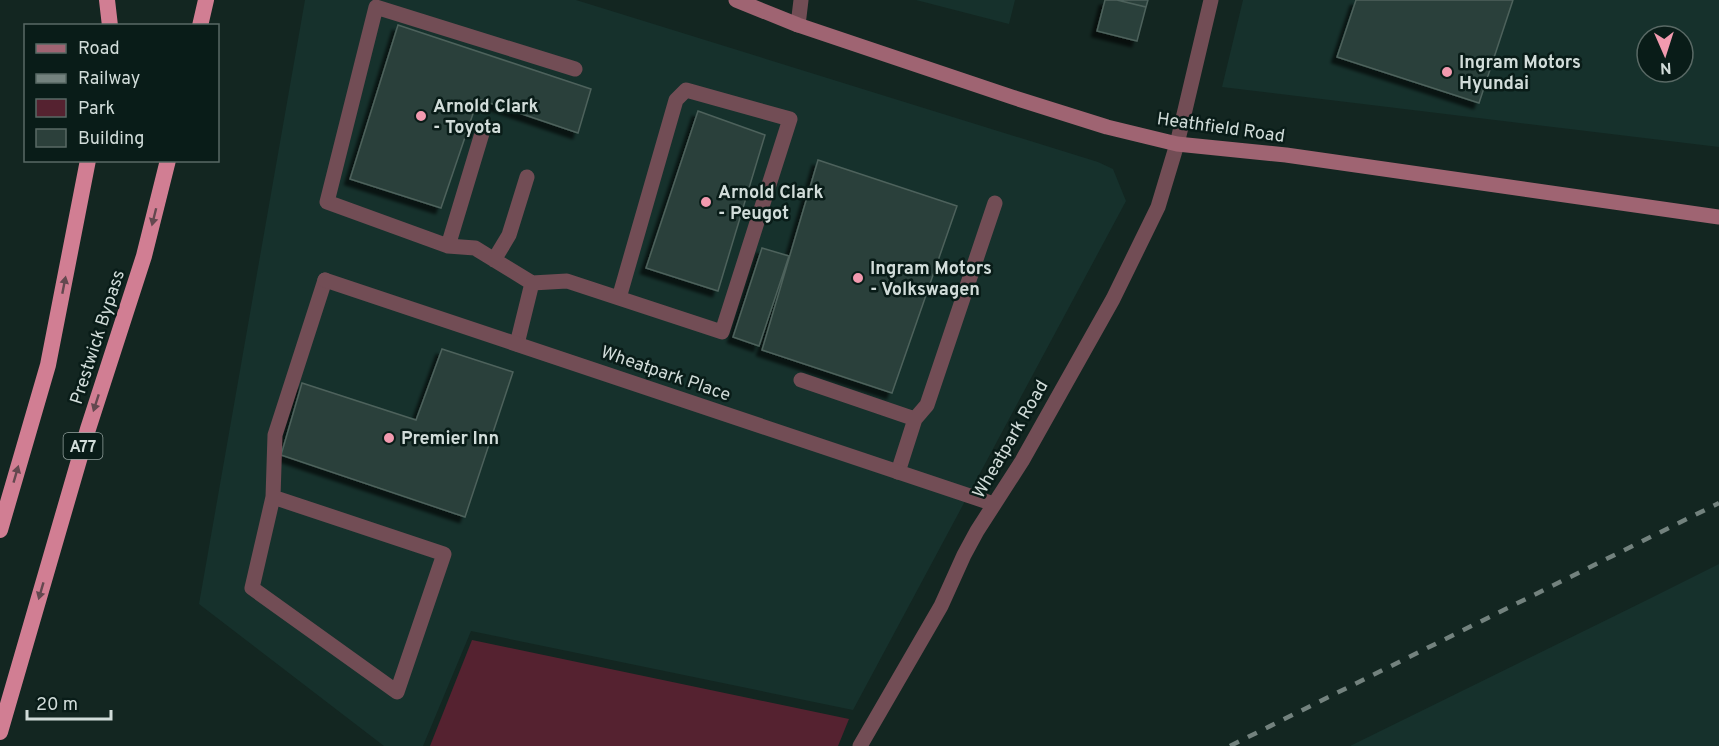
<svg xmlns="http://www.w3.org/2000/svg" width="1719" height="746" font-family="Overpass,sans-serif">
<defs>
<filter id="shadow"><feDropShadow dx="-5.5" dy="5.5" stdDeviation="1.5" flood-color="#0009"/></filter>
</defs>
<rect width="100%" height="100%" fill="#132621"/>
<path fill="#16312c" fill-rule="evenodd" d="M 305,0 L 576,0 L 1098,162 L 1113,169 L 1126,201 L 853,710 L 471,631 L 423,746 L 384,746 L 199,604 Z
M 916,0 L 1015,0 L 1009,24 Z
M 1243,0 L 1719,0 L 1719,147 L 1222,87 ZM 1647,36 L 1683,36 L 1683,72 L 1647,72 Z
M 1719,564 L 1719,746 L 1350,746 L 1649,599 Z"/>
<path fill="#552230" d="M 472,640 L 849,719 L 838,746 L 430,746 Z"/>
<path fill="#2c403b" stroke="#4d625c" stroke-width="1.5" filter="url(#shadow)" d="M 1105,0 L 1117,0 L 1146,7 L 1137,41 L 1097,31 Z
M 1117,0 L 1148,0 L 1146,7 Z
M 1356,0 L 1513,0 L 1479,103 L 1337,57 Z
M 398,25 L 591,89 L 578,133 L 478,99 L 441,208 L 350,179 Z
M 698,111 L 765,135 L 718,291 L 646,268 Z
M 818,160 L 957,206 L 892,393 L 762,350 Z
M 762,248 L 789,256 L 759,346 L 733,337 Z
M 442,349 L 513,372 L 465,517 L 281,455 L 302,383 L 416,420 Z"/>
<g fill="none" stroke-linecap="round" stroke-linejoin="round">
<path stroke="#724d55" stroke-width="15" d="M 448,246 L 483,130
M 494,260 L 509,235 L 527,177
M 532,283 L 567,281 L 722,332 L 790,119 L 686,90 L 676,100 L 619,298
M 517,344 L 532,283 L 475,248 L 448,246 L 327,202 L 376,7 L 575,69
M 801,380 L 915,419 L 927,405 L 995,203
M 898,472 L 915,419
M 273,497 L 444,554 L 397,692 L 252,588 L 273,497 L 275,435 L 325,280"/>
<path stroke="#724d55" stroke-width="15" d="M 798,25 L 801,0
M 325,280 L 994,504
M 860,746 L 941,606 L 964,555 L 977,531 L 1022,461 L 1113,299 L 1158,207 L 1177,144 L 1211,0"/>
<path stroke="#9f6472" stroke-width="15" d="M 736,0 L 798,25 L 1012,97 L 1107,127 L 1177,144 L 1286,155 L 1719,217"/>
<path stroke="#d17e93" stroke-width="16" d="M 107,0 L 110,26
M 200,26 L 206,0
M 0,530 L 48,365 L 88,160
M 0,732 L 88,429 L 144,256 L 168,160"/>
<path stroke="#73827e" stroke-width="4.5" stroke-dasharray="10 10" stroke-linecap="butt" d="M 1230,746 L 1719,503"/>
</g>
<defs><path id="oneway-solid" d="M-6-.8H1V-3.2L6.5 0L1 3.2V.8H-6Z" transform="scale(1.5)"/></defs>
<g fill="#63484f">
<use href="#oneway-solid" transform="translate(154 217) rotate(104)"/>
<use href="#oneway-solid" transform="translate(64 285) rotate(-79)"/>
<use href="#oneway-solid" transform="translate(96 403) rotate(108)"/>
<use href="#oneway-solid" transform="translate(16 474) rotate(-74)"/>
<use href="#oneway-solid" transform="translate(41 591) rotate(106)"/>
</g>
<g fill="#f29aaf" stroke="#091c18" stroke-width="2">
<circle cx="1447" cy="72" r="6"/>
<circle cx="421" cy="116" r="6"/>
<circle cx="706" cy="202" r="6"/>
<circle cx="858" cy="278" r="6"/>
<circle cx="389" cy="438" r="6"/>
</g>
<g text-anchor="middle" stroke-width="5" stroke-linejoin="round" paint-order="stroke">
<rect fill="#091c18" stroke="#95a29f" stroke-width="1.5" x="63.5" y="433" width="39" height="26" rx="4.5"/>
<g font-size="16" font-weight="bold" fill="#d1dcd9">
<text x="83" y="452">A77</text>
</g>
<g font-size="18" font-weight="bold" fill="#d1dcd9" stroke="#091c18" text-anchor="start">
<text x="1459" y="68">Ingram Motors<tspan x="1459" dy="21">Hyundai</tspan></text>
<text x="433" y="112">Arnold Clark<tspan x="433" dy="21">- Toyota</tspan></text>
<text x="718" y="198">Arnold Clark<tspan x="718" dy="21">- Peugot</tspan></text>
<text x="870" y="274">Ingram Motors<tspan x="870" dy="21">- Volkswagen</tspan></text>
<text x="401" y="444">Premier Inn</text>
</g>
<g font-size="18" fill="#d1dcd9" stroke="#091c18">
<text transform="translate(1221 127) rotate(8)" y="6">Heathfield Road</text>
<text transform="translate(97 337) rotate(-72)" y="6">Prestwick Bypass</text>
<text transform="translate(666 373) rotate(19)" y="6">Wheatpark Place</text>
<text transform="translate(1010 439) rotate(-60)" y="6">Wheatpark Road</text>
</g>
</g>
<rect x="24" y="24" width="195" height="138" fill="#091c18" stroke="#596965" stroke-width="1.5"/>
<rect x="36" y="44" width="30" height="9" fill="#9f6472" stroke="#596965" stroke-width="1.5"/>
<text x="78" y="54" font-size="18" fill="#d1dcd9">Road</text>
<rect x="36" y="74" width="30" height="9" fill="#73827e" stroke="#596965" stroke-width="1.5"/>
<text x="78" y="84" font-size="18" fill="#d1dcd9">Railway</text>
<rect x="36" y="99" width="30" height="18" fill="#552230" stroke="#596965" stroke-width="1.5"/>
<text x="78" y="114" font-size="18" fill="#d1dcd9">Park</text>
<rect x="36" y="129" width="30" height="18" fill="#2c403b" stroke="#596965" stroke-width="1.5"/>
<text x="78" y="144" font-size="18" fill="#d1dcd9">Building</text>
<g transform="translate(1665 54) rotate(177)"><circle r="28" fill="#091c18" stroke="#596965" stroke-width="1.5"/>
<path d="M0-4.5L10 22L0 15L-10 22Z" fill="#f29aaf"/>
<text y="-9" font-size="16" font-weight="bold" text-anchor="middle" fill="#d1dcd9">N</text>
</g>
<path d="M27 710v9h84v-9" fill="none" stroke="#d1dcd9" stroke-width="3"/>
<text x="36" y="710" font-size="18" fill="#d1dcd9" stroke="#091c18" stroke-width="4.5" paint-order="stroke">20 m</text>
</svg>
